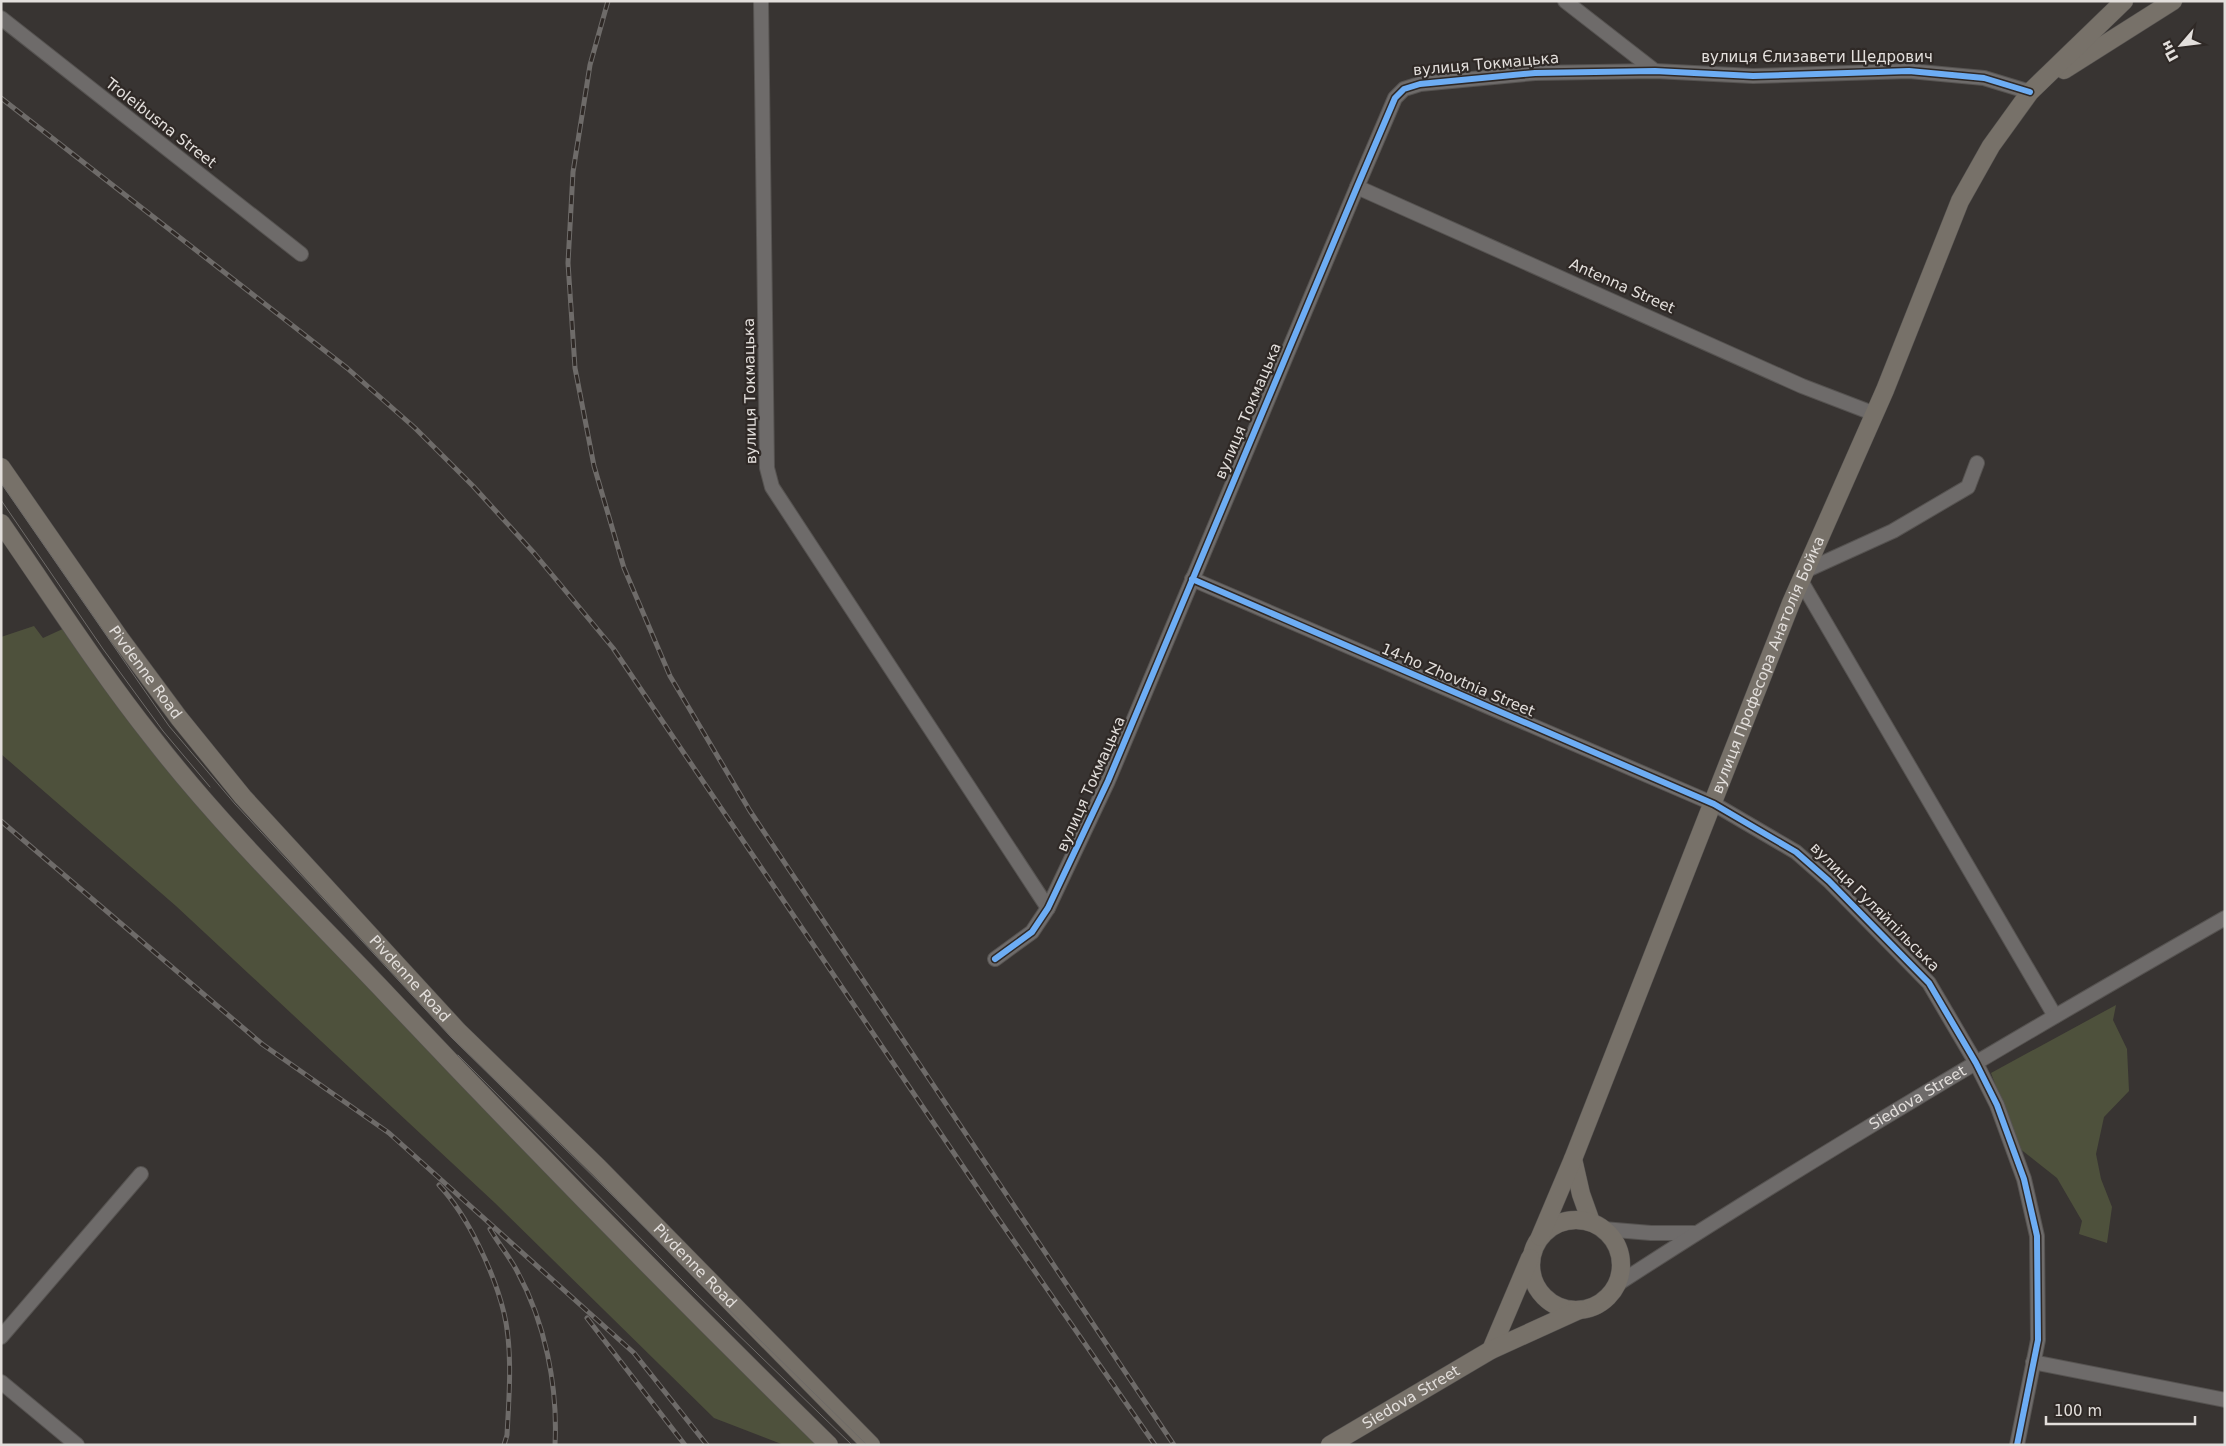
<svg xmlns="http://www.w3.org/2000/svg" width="2226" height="1446" font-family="'DejaVu Sans',sans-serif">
<rect width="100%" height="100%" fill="#383432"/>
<path fill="#4e513c" d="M 34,626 L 43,638 L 67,627 L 153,739 L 829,1445 L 784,1445 L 714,1418 L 495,1203 L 176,906 L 1,754 L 1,637 Z
M 2116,1005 L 2113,1020 L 2127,1049 L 2129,1091 L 2104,1117 L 2096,1154 L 2101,1179 L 2112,1207 L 2107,1243 L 2079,1234 L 2082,1221 L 2057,1178 L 2019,1148 L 1991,1073 Z"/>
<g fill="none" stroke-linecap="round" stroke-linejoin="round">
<defs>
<g id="minor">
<path d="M 761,1 L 767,468 L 772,487 L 1048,908"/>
<path d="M 1565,1 L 1655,71"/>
<path d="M 1,18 L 301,254"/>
<path d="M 1357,187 L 1802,386 L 1875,414"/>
<path d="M 1805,571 L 1893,531 L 1968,487 L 1977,463"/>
<path d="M 1192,579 L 1714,804 L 1796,852 L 1829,881 L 1929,983 L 1976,1063 L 1997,1105 L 2024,1179 L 2037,1236 L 2038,1340 L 2017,1445"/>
<path d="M 1801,581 L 2055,1016"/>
<path d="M 995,959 L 1032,932 L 1048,908 L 1108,781 L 1357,187 L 1395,98 L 1404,89 L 1420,84 L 1535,73 L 1655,71 L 1753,76 L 1909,71 L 1984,78 L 2030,92"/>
<path d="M 1603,1229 L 1651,1233 L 1696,1233"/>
<path id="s1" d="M 1616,1285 C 1815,1156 2019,1036 2225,918"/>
<path d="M 1,1337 L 141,1174"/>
<path d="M 2033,1362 L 2225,1400"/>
<path d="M 1,1382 L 77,1445"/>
</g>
<g id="major">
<path d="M 2064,70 L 2173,1"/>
<path id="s2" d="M 1,467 L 119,637 L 179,718 L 243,797 L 458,1031 L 598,1167 L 871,1445"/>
<path d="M 1,523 C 51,595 98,669 152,737 C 221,826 302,905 379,986 C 526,1142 676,1295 829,1445"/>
<path d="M 1573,1159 L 1581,1194 L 1591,1222"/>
<circle cx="1576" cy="1265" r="45"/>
<path id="s3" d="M 1540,1237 L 1573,1159 L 1791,603 L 1885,390 L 1960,201 L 1991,146 L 2030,92 L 2124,1"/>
<path d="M 1491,1350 L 1530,1258"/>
<path id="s4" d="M 1330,1445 L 1491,1350 L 1579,1310"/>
</g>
</defs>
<use href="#minor" stroke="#565351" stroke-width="16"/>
<use href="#major" stroke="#565351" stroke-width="19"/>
<use href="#minor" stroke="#6e6b6a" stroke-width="14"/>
<use href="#major" stroke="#777169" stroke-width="18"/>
<path stroke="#6e6b69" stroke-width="1" d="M 1,483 L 169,726 L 235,804 L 451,1037 L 867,1445
M 1,500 L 103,649 L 163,731 L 210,787
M 458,1055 L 694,1292 L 852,1445"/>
<defs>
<path id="rail" d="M 608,1 L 590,65 L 573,172 L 568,263 L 575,368 L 594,466 L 624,568 L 670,676 L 750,811 L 1174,1445
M 1,98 L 347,368 L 415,428 L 473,486 L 534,553 L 613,648 L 993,1211 L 1155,1445
M 1,821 L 262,1044 L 389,1133 L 634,1353 L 707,1445
M 439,1185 C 468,1216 494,1272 504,1313 C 513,1351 509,1397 507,1435 L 504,1445
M 490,1229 C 498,1243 509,1256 517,1271 C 545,1322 558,1386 555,1445
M 587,1318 L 685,1445"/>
</defs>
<use href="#rail" stroke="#6e6b69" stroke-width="5"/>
<use href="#rail" stroke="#2f2926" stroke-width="3" stroke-dasharray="9" stroke-linecap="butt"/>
<defs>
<path id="cycleway" d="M 1192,579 L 1714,804 L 1796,852 L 1829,881 L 1929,983 L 1976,1063 L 1997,1105 L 2024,1179 L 2037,1236 L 2038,1340 L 2017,1445
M 995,959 L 1032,932 L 1048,908 L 1108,781 L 1357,187 L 1395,98 L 1404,89 L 1420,84 L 1535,73 L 1655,71 L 1753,76 L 1909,71 L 1984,78 L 2030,92"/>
</defs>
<use href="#cycleway" stroke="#2f2926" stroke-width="9"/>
<use href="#cycleway" stroke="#6dadf4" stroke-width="6"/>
</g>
<g text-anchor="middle" stroke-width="4.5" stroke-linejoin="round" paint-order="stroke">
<g font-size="15" fill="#e3dfdc" stroke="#2f2926">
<text x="1817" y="62">вулиця Єлизавети Щедрович</text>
<text transform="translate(1486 64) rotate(-5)" y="5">вулиця Токмацька</text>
<text transform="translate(161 123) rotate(38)" y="5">Troleibusna Street</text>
<text transform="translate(1622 286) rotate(24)" y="5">Antenna Street</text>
<text transform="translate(750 391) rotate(-91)" y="5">вулиця Токмацька</text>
<text transform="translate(1248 411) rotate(-67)" y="5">вулиця Токмацька</text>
<text dy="5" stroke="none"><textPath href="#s3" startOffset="616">вулиця Професора Анатолія Бойка</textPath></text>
<text dy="5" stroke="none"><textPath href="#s2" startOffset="251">Pivdenne Road</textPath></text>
<text transform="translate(1458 680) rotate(23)" y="5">14-ho Zhovtnia Street</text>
<text transform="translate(1091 784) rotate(-66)" y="5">вулиця Токмацька</text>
<text transform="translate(1875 907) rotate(45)" y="5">вулиця Гуляйпільська</text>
<text dy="5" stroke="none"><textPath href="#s2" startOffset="656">Pivdenne Road</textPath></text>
<text dy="5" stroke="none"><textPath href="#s1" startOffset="355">Siedova Street</textPath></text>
<text dy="5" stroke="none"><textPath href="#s2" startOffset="1061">Pivdenne Road</textPath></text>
<text dy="5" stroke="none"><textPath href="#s4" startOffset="94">Siedova Street</textPath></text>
</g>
</g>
<rect width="2226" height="1446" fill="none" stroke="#e3dfdc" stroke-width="5"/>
<g transform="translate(2181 45) rotate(242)" stroke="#2f2926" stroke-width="4" paint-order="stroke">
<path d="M0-4L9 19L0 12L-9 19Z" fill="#e3dfdc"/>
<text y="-8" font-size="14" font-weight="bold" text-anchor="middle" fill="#e3dfdc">Пн</text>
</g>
<path d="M2046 1416v8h149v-8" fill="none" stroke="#e3dfdc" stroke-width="2.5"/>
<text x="2054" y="1416" font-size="15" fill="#e3dfdc" stroke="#2f2926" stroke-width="4" paint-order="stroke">100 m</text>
</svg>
